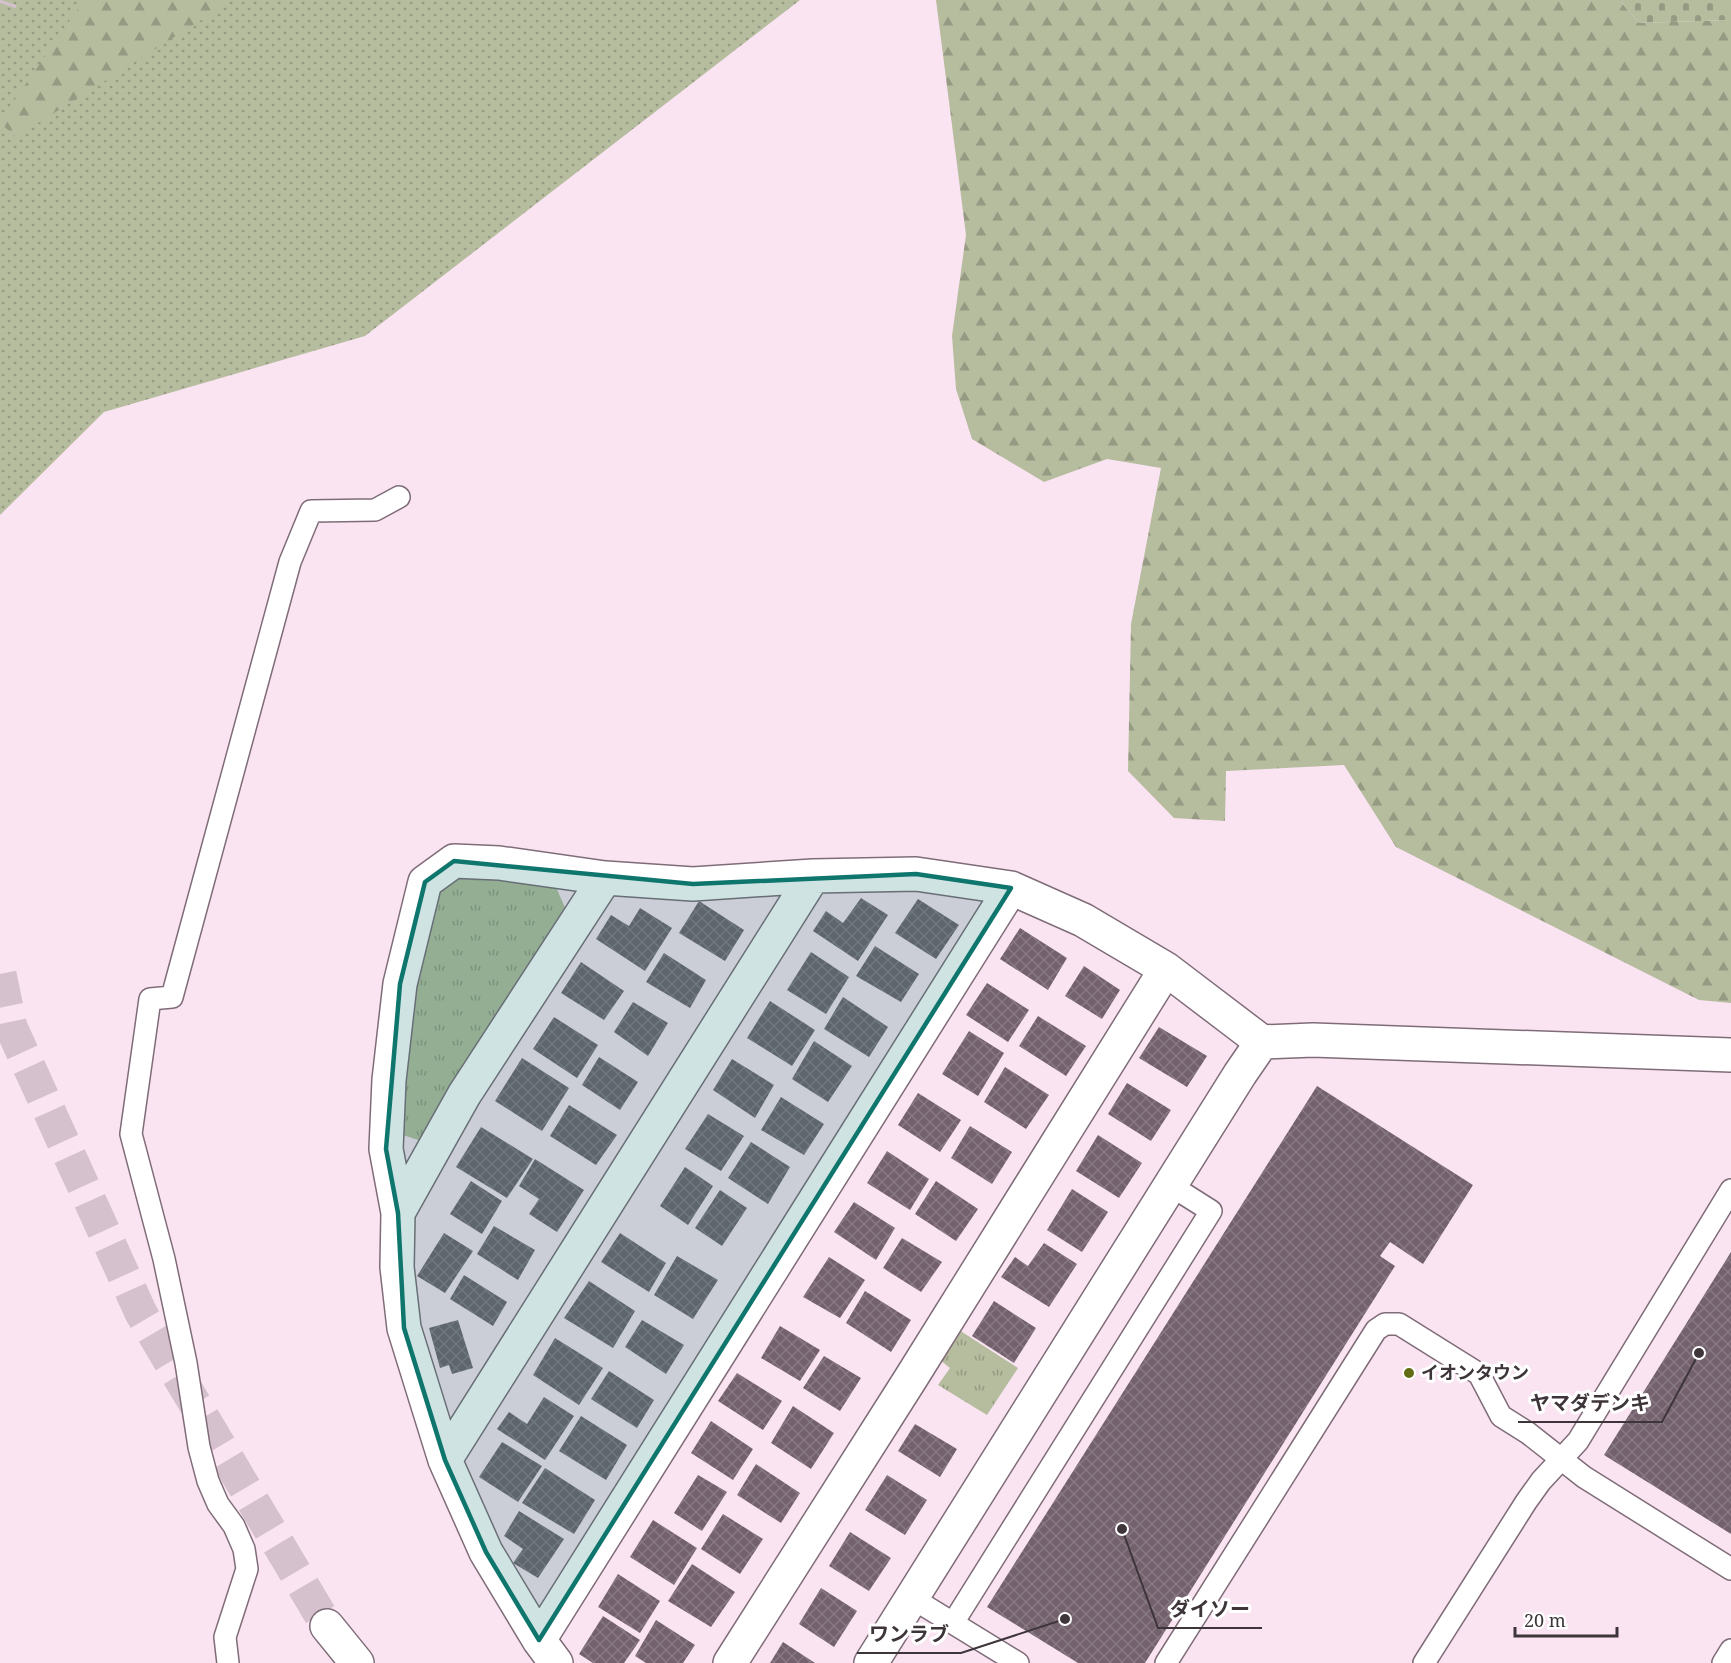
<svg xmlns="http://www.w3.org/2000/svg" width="1731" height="1663" font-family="'Noto Serif','Noto Sans JP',serif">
<defs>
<pattern id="grass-dots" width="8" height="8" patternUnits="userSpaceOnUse" patternTransform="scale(1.5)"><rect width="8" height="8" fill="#b6bc9e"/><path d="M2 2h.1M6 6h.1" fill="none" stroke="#959a82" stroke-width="1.8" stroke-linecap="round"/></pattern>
<pattern id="forest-firs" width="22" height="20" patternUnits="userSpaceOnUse" patternTransform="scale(1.5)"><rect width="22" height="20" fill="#b6bc9e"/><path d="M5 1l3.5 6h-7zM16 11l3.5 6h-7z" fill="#959a82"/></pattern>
<pattern id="cemetery-stones" width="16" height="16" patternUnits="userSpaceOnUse" patternTransform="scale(1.5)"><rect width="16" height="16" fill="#b6bc9e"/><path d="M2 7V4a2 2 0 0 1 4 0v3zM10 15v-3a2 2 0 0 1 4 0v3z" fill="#959a82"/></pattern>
<pattern id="park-tufts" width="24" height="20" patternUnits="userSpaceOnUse" patternTransform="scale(1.5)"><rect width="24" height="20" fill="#b6bc9e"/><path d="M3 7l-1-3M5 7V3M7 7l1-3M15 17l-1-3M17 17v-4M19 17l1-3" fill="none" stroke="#959a82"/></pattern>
<pattern id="building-cross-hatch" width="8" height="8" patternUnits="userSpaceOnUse" patternTransform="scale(1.5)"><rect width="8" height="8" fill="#73616d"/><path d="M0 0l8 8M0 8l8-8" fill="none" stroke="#887983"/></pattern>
</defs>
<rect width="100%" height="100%" fill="#fae4f2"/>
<path fill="url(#grass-dots)" d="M 0,0 L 800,0 L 365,336 L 104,412 L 0,515 Z"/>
<path fill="url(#forest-firs)" d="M 84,0 L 233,0 L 16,137 L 0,123 L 0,121 Z
M 936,0 L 1621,0 L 1621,2 L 1639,23 L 1731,20 L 1731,1003 L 1699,1000 L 1396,847 L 1344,765 L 1226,771 L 1225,821 L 1174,818 L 1128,771 L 1131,624 L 1161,468 L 1107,459 L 1044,482 L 972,439 L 956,389 L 952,336 L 966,235 Z"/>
<path fill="url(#cemetery-stones)" d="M 1621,0 L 1731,0 L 1731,20 L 1639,23 L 1621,2 Z"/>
<path fill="url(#park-tufts)" d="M 466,875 L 556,887 L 566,910 L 421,1141 L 400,1134 L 402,1080 L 420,964 L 436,893 Z
M 959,1330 L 1018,1368 L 987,1415 L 938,1385 L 950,1368 L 940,1360 Z"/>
<path fill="url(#building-cross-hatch)" d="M 861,898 L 888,915 L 858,961 L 813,931 L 826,911 L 843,923 Z
M 918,899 L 959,925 L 936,959 L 895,933 Z
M 699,901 L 744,930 L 725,961 L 679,933 Z
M 640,908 L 672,928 L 645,971 L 596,939 L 611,915 L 629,926 Z
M 1020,928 L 1067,958 L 1048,990 L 1000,959 Z
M 875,946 L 919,974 L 901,1002 L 856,976 Z
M 811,952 L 849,977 L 826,1014 L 787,990 Z
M 664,953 L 706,980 L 690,1008 L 646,982 Z
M 581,962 L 624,991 L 604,1020 L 561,993 Z
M 1084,966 L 1120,990 L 1102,1019 L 1065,996 Z
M 987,983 L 1029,1010 L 1008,1042 L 966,1015 Z
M 843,997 L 888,1027 L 869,1057 L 824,1029 Z
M 770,1001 L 815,1030 L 792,1066 L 747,1038 Z
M 633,1002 L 668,1023 L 648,1056 L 614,1032 Z
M 1038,1016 L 1086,1046 L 1066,1076 L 1019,1046 Z
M 554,1017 L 598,1045 L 577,1078 L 533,1049 Z
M 1159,1027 L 1207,1056 L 1187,1087 L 1139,1058 Z
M 969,1031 L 1004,1053 L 978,1096 L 942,1074 Z
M 814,1041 L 852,1066 L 828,1102 L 792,1079 Z
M 599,1057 L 638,1082 L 620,1110 L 582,1085 Z
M 522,1058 L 569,1088 L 542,1131 L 495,1101 Z
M 732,1059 L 774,1085 L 755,1118 L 713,1090 Z
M 1005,1067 L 1049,1095 L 1026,1129 L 984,1102 Z
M 1127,1083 L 1171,1110 L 1151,1141 L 1108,1114 Z
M 1317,1086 L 1473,1185 L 1423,1264 L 1390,1242 L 1380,1256 L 1395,1266 L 1145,1663 L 1078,1663 L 987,1607 Z
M 918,1093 L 961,1120 L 940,1152 L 898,1125 Z
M 781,1097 L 824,1124 L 804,1155 L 761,1130 Z
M 569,1105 L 617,1135 L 596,1165 L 550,1136 Z
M 708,1114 L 744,1136 L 721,1171 L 685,1149 Z
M 970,1126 L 1012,1152 L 992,1184 L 951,1158 Z
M 481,1127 L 533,1159 L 507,1198 L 456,1167 Z
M 1098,1135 L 1142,1163 L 1119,1198 L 1076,1171 Z
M 751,1142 L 790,1167 L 768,1204 L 728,1178 Z
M 887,1151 L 929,1179 L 910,1210 L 867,1183 Z
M 535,1159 L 584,1190 L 557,1232 L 529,1214 L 539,1199 L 519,1186 Z
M 685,1167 L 713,1186 L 688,1225 L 660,1206 Z
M 471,1181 L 502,1201 L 482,1234 L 450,1214 Z
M 936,1181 L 978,1209 L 956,1241 L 915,1214 Z
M 1072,1189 L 1108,1212 L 1082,1252 L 1047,1230 Z
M 720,1190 L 747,1208 L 722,1246 L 695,1228 Z
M 854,1202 L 895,1228 L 876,1260 L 834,1232 Z
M 494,1226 L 535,1250 L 518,1280 L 477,1254 Z
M 444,1233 L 473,1251 L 445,1293 L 417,1276 Z
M 620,1233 L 666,1263 L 649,1292 L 601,1262 Z
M 902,1238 L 942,1262 L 921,1292 L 883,1268 Z
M 1044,1243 L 1077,1264 L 1049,1307 L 1001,1277 L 1015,1257 L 1028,1266 Z
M 1731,1252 L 1731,1534 L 1604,1455 Z
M 677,1256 L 718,1280 L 693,1319 L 654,1295 Z
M 829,1257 L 865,1280 L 840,1318 L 803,1297 Z
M 464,1275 L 507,1302 L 493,1326 L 450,1299 Z
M 589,1281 L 635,1311 L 613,1348 L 564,1318 Z
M 865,1291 L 911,1320 L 891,1352 L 846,1323 Z
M 994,1301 L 1036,1328 L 1014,1363 L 972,1336 Z
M 458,1320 L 473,1368 L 452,1374 L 449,1365 L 440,1368 L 429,1328 Z
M 642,1320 L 684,1345 L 666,1374 L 625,1347 Z
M 780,1326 L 820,1350 L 800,1381 L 761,1358 Z
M 555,1338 L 603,1368 L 579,1405 L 533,1375 Z
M 824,1356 L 861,1378 L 840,1411 L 803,1388 Z
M 609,1371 L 654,1400 L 637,1428 L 591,1399 Z
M 737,1373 L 782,1401 L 763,1430 L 718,1401 Z
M 544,1397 L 574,1416 L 545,1460 L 497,1429 L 509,1412 L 527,1424 Z
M 793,1406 L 834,1433 L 811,1469 L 771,1443 Z
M 581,1416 L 627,1445 L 606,1480 L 559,1451 Z
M 711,1421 L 753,1449 L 733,1480 L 691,1453 Z
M 915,1424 L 957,1449 L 940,1477 L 898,1451 Z
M 502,1442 L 542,1466 L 518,1502 L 479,1477 Z
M 756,1464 L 800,1493 L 781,1523 L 737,1495 Z
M 545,1468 L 595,1500 L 574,1534 L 522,1503 Z
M 698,1475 L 727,1492 L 702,1531 L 674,1513 Z
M 887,1475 L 927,1500 L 905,1535 L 865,1510 Z
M 519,1511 L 564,1539 L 538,1578 L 513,1563 L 523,1549 L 504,1536 Z
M 723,1514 L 763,1539 L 740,1574 L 701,1549 Z
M 653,1520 L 697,1548 L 674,1585 L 630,1557 Z
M 850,1532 L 891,1558 L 869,1591 L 829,1566 Z
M 692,1564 L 735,1592 L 711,1627 L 668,1601 Z
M 618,1574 L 660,1601 L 640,1633 L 598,1607 Z
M 821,1588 L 857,1611 L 834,1647 L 799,1624 Z
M 603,1616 L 640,1640 L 624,1663 L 593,1663 L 579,1654 Z
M 656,1620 L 695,1645 L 683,1663 L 646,1663 L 635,1656 Z
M 783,1642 L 815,1663 L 770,1663 Z"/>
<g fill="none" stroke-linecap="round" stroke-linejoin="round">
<path stroke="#d4c1cd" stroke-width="33" stroke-dasharray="33 16" stroke-linecap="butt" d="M 0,3 L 1,0
M 0,974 L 11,1027 L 141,1313 L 327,1626"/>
<defs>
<path id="service" d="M 912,1598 L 1018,1663
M 953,1623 L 1211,1211 L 1170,1185
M 228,1663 L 225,1637 L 247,1569 L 244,1549 L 234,1526 L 218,1504 L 208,1481 L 199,1447 L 186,1363 L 164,1259 L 131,1134 L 150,999 L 172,997 L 290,562 L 311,511 L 375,510 L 399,497
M 1166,1663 L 1376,1330 L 1385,1324 L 1399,1324 L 1479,1374 L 1501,1416 L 1528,1433 L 1584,1477 L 1731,1569
M 1424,1663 L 1526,1502 L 1541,1481 L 1578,1441 L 1731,1190
M 1723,1663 L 1731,1650"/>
<path id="minor" d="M 398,1213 L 386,1149 L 389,1080 L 400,984 L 425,882 L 454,861 L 499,863 L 605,878
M 445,1460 L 813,876
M 539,1640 L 1011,888
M 556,1663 L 539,1640 L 486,1552 L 445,1460 L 404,1328 L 397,1267 L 398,1213 L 464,1095 L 605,878 L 693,884 L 813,876 L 916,874 L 1011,888 L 1083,920 L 1166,969 L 1262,1042
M 730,1663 L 911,1378 L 1166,969"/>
<path id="tertiary" d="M 871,1663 L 1240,1074 L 1262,1042 L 1313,1040 L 1731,1055"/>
<path id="secondary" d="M 327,1626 L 357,1663"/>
</defs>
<use href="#service" stroke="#7f6c78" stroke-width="24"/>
<use href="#minor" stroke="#7f6c78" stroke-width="36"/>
<use href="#tertiary" stroke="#7f6c78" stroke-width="36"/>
<use href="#secondary" stroke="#7f6c78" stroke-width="36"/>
<use href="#service" stroke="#fff" stroke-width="21"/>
<use href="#minor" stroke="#fff" stroke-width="33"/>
<use href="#tertiary" stroke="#fff" stroke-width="33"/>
<use href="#secondary" stroke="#fff" stroke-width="33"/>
</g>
<path fill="#0f766e" fill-opacity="0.2" stroke="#0f766e" stroke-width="4.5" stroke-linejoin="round" d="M 454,861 L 693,884 L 916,874 L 1011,888 L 539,1640 L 486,1552 L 445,1460 L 404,1328 L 398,1213 L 386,1149 L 400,984 L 425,882 Z"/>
<circle fill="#626c13" stroke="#fff" stroke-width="2" cx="1409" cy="1373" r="6"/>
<g text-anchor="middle" stroke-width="6" stroke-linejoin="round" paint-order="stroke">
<g font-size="18" font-weight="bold" fill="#3d353a" stroke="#fff" text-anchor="start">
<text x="1421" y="1379">イオンタウン</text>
</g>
</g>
<path fill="none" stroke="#3d353a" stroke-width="2" d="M1699 1353L1662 1422H1518M1122 1529L1158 1628H1262M1065 1619L961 1653H857"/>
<g fill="#3d353a" stroke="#fff" stroke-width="2">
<circle cx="1699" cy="1353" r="6"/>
<circle cx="1122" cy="1529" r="6"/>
<circle cx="1065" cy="1619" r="6"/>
</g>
<g font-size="20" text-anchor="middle" font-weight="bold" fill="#3d353a" stroke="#fff" stroke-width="6" stroke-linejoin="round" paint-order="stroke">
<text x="1590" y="1410">ヤマダデンキ</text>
<text x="1210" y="1616">ダイソー</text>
<text x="909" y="1641">ワンラブ</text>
</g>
<path d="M1515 1627v9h102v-9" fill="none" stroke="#3d353a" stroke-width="3"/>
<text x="1524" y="1627" font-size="18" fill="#3d353a" stroke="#ffffff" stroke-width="4.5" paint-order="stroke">20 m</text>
</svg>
